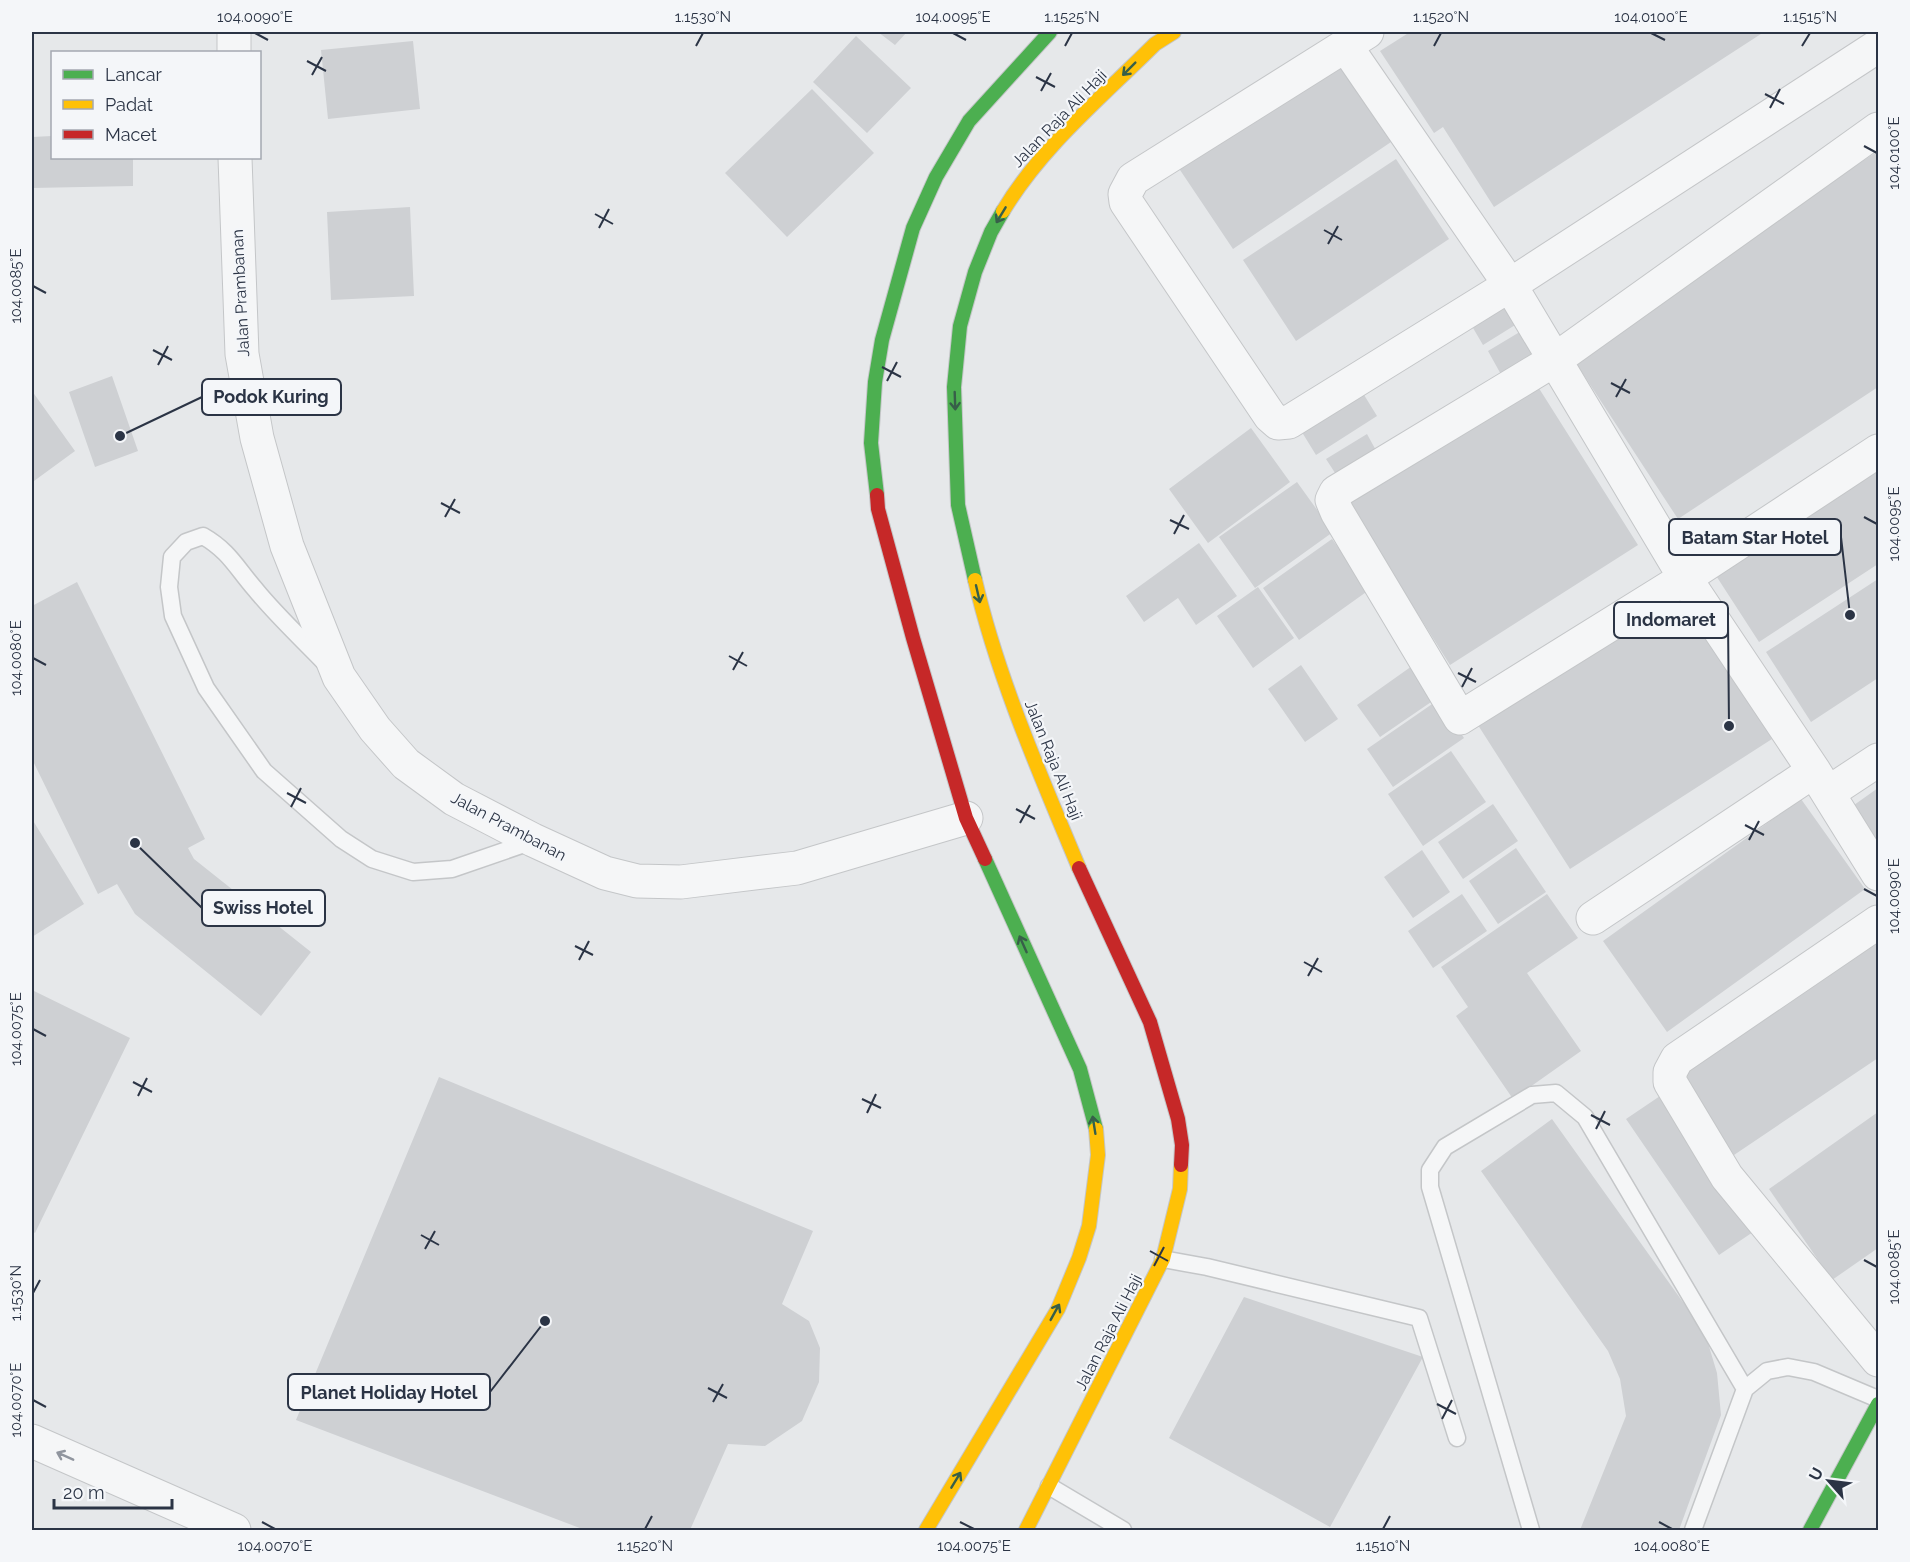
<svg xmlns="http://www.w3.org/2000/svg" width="1910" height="1562" font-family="Raleway,sans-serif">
<rect width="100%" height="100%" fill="#e6e8ea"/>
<path fill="#ced0d3" d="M 878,32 L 907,32 L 895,45 Z
M 1410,32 L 1764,32 L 1494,207 L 1443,127 L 1434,133 L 1380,51 Z
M 856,36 L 911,88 L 867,133 L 813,82 Z
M 413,41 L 420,109 L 328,119 L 321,50 Z
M 1336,60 L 1391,142 L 1233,249 L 1178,167 Z
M 812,89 L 874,153 L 787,237 L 725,173 Z
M 52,136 L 52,158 L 133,158 L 133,186 L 32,188 L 32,137 Z
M 1878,151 L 1878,387 L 1678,519 L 1570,354 Z
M 1396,159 L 1449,239 L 1296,341 L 1243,260 Z
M 410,207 L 414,296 L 331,300 L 327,212 Z
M 1502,294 L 1520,322 L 1483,345 L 1466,316 Z
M 1523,330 L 1539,357 L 1503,378 L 1488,351 Z
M 112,376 L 138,451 L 95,467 L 69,392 Z
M 1535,382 L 1638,545 L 1450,665 L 1347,502 Z
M 1361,390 L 1377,416 L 1316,455 L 1300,429 Z
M 32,391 L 75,451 L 34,481 L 32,477 Z
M 1251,428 L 1290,482 L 1208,543 L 1169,489 Z
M 1367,434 L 1378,454 L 1339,479 L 1326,459 Z
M 1878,462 L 1878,564 L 1759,642 L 1713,571 Z
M 1297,482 L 1333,532 L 1255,588 L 1219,537 Z
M 1332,539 L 1369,590 L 1299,640 L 1263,588 Z
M 1199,543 L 1237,596 L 1196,625 L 1178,598 L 1144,622 L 1126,596 Z
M 1878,579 L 1878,678 L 1811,722 L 1766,652 Z
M 77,582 L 205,839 L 188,848 L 194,859 L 311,952 L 261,1016 L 135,914 L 117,884 L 98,894 L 32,759 L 32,606 Z
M 1258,587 L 1294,638 L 1253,668 L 1217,616 Z
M 1678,591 L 1772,739 L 1570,869 L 1476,722 Z
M 1301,665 L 1338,719 L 1305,742 L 1268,689 Z
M 1412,666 L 1434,700 L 1380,737 L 1357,705 Z
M 1438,700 L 1464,738 L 1393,787 L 1367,749 Z
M 1451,751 L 1486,802 L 1423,846 L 1388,794 Z
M 1878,788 L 1878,854 L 1847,810 Z
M 1801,799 L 1865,889 L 1667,1032 L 1603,941 Z
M 1493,804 L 1518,841 L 1463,879 L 1438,842 Z
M 32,819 L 84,904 L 32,937 Z
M 1516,848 L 1546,892 L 1498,924 L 1469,881 Z
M 1422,850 L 1450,892 L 1413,918 L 1384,877 Z
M 1462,894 L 1487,931 L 1433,968 L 1408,931 Z
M 1547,894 L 1578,938 L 1527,973 L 1581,1051 L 1513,1099 L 1456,1016 L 1468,1007 L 1441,967 Z
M 1878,941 L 1878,1058 L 1734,1155 L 1680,1074 Z
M 32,990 L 130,1038 L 35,1233 L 32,1231 Z
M 439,1077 L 813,1231 L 782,1304 L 809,1321 L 820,1348 L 819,1382 L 802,1421 L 765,1446 L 728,1444 L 690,1530 L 585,1530 L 296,1420 Z
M 1663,1094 L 1756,1230 L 1719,1255 L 1626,1119 Z
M 1878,1112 L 1878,1248 L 1832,1280 L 1769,1189 Z
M 1552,1119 L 1705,1333 L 1717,1373 L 1721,1415 L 1679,1530 L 1580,1530 L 1626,1416 L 1620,1379 L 1608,1351 L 1481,1171 Z
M 1244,1297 L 1423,1357 L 1330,1527 L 1169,1438 Z"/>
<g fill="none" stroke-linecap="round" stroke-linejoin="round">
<defs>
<path id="lane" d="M 325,663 C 302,639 276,615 255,589 C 236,567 229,551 203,536 L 186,542 L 172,557 L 169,587 L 173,616 L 206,688 L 264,771 L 341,839 L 372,859 L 413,872 L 452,869 L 533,841
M 1163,1259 L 1207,1267 L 1419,1318 L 1457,1438
M 1049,1486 L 1123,1530
M 1531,1530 L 1430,1187 L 1430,1170 L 1445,1147 L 1532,1095 L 1556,1093 L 1585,1117 L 1745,1389
M 1693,1530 L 1745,1389 L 1767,1371 L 1788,1367 L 1814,1372 L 1878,1399"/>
<path id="street" d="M 234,32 L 234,52
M 1367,32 L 1133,179 L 1125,194 L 1126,202 L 1270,416 L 1278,423 L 1289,422 L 1510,285 L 1878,46
M 1345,45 L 1510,285 L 1685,578 L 1814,771 L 1878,874
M 1878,129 L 1556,359 L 1336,492 L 1332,500 L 1337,512 L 1460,718 L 1685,578 L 1878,451
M 235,158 L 242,354 L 257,438 L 287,546 L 339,677 L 375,729 L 406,764 L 454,799 L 533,840 L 605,873 L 637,881 L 681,882 L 797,868 L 966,818
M 1828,793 L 1878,760
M 1593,918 L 1814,771
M 1878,922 L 1677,1059 L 1670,1072 L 1670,1082 L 1727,1177 L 1878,1360
M 32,1441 L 234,1530"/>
<path id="fast" d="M 877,495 L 871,443 L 875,382 L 882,340 L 913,228 L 936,177 L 969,121 L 1050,32
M 975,580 L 958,505 L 954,387 L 960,326 L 975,272 L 991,232 L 1003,211
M 985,859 L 1080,1069 L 1096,1129
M 1810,1530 L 1878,1404"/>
<path id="slow" d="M 1003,211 C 1042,146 1102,97 1155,44 L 1174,32
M 975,580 C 998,679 1040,774 1079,868
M 926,1530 L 1058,1309 L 1079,1258 L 1089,1226 L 1098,1155 L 1096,1129
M 1026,1530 L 1163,1259 L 1180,1189 L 1181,1165"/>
<path id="jam" d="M 877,495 L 878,509 L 913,638 L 966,818 L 985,859
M 1079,868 L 1150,1022 L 1178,1119 L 1182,1145 L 1181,1165"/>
</defs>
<use href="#lane" stroke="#c4c6c8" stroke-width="19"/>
<use href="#street" stroke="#c4c6c8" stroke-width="35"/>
<use href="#fast" stroke="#c4c6c8" stroke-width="16"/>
<use href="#slow" stroke="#c4c6c8" stroke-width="16"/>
<use href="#jam" stroke="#c4c6c8" stroke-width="16"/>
<use href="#lane" stroke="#f5f6f7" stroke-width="16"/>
<use href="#street" stroke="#f5f6f7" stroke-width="33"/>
<use href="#fast" stroke="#4caf50" stroke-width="14"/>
<use href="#slow" stroke="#ffc107" stroke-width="14"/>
<use href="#jam" stroke="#c62828" stroke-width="14"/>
</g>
<defs><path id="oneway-shaft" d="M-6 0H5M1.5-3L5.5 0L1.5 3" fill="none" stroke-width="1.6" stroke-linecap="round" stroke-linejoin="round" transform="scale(1.5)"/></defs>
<g stroke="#375f49">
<use href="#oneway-shaft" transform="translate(1129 69) rotate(135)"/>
<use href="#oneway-shaft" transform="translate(1001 215) rotate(121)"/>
<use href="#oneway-shaft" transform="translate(955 401) rotate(88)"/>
<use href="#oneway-shaft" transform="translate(978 594) rotate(77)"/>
<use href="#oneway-shaft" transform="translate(1023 944) rotate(-114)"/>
<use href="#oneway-shaft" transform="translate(1094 1125) rotate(-99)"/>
<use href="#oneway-shaft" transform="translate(1055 1312) rotate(-61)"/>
<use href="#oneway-shaft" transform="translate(956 1480) rotate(-59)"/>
</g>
<use stroke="#90959e" href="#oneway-shaft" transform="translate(65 1456) rotate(-156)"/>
<path fill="none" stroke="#2b3445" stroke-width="2" d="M 255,33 L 268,40M 953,33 L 966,40M 1651,33 L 1665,40M 696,46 L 703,33M 1065,46 L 1072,33M 1434,46 L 1441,33M 1802,46 L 1810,33M 307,61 L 326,71M 312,75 L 322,57M 1036,77 L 1055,87M 1041,91 L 1051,73M 1765,94 L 1784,104M 1770,108 L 1780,89M 1864,146 L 1877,153M 595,214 L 613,224M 599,228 L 609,209M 1324,230 L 1342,240M 1328,244 L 1338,226M 33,286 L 46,293M 153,350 L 172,360M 158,365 L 168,346M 882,367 L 901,377M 887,381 L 897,362M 1611,383 L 1630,393M 1616,397 L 1626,379M 441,503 L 460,513M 445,517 L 455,499M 1864,517 L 1877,524M 1170,520 L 1189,529M 1174,534 L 1184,515M 729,656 L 747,666M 33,658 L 46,665M 733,670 L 743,652M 1458,673 L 1476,682M 1462,687 L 1472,668M 287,793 L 306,803M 291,807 L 301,788M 1016,809 L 1035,819M 1020,823 L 1030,805M 1745,825 L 1764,835M 1749,840 L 1759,821M 1864,889 L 1877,896M 575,946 L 593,955M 579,960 L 589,941M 1304,962 L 1322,972M 1308,976 L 1318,958M 33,1029 L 46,1036M 133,1082 L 152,1092M 138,1096 L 147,1078M 862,1099 L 881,1108M 867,1113 L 876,1094M 1591,1115 L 1610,1125M 1596,1129 L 1605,1111M 421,1235 L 439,1245M 425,1249 L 435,1231M 1150,1251 L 1168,1261M 1864,1260 L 1877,1267M 1154,1266 L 1164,1247M 33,1293 L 40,1280M 708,1388 L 727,1398M 33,1400 L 46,1407M 713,1402 L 723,1384M 1437,1404 L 1456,1414M 1442,1419 L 1452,1400M 262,1522 L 275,1529M 960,1522 L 974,1529M 1659,1522 L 1672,1529M 645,1529 L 652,1516M 1383,1529 L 1390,1516"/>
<g text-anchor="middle" stroke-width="4.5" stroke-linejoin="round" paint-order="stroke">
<g font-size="16" fill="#2b3445" stroke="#f4f6f9">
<text transform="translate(1059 118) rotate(-46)" y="6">Jalan Raja Ali Haji</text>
<text transform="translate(240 293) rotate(-93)" y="6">Jalan Prambanan</text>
<text transform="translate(1054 760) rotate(68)" y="6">Jalan Raja Ali Haji</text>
<text transform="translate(509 826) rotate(28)" y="6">Jalan Prambanan</text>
<text transform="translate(1108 1332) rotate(-63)" y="6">Jalan Raja Ali Haji</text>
</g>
</g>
<path fill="none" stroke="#2b3445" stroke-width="2" d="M120 436L202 397M1850 615L1841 537M1729 726L1728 620M135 843L202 908M545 1321L490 1392"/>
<g fill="#2b3445" stroke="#f4f6f9" stroke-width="2">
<circle cx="120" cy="436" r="6"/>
<circle cx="1850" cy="615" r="6"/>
<circle cx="1729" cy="726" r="6"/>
<circle cx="135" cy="843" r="6"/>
<circle cx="545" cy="1321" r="6"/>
</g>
<g fill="#f4f6f9" stroke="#2b3445" stroke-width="2">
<rect x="202" y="379" width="139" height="36" rx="6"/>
<rect x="1669" y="519" width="172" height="36" rx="6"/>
<rect x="1614" y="602" width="114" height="36" rx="6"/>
<rect x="202" y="890" width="123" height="36" rx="6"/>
<rect x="288" y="1374" width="202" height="36" rx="6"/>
</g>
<g font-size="18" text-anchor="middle" font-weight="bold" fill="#2b3445">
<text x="271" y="403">Podok Kuring</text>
<text x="1755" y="544">Batam Star Hotel</text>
<text x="1671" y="626">Indomaret</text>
<text x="263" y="914">Swiss Hotel</text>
<text x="389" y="1399">Planet Holiday Hotel</text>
</g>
<rect width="1910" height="1562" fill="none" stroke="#f4f6f9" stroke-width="66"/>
<rect x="51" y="51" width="210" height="108" fill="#f4f6f9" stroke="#a4a8b1" stroke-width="1.5"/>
<rect x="63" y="70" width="30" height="9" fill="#4caf50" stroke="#a4a8b1" stroke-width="1.5"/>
<text x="105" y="81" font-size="18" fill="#2b3445">Lancar</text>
<rect x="63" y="100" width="30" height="9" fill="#ffc107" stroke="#a4a8b1" stroke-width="1.5"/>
<text x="105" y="111" font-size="18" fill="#2b3445">Padat</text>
<rect x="63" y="130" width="30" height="9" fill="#c62828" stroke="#a4a8b1" stroke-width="1.5"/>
<text x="105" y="141" font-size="18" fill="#2b3445">Macet</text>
<g transform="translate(1829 1481) rotate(298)" stroke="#f4f6f9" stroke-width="4.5" paint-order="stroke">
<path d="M0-4.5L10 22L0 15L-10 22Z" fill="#2b3445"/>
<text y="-9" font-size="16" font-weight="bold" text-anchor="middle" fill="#2b3445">U</text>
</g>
<path d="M54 1499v9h118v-9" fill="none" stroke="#2b3445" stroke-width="3"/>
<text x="63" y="1499" font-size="18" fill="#2b3445" stroke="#f4f6f9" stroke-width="4.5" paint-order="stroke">20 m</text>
<rect x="33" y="33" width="1844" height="1496" fill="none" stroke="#2b3445" stroke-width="2"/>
<g font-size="15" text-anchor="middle" fill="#2b3445">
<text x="255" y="22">104.0090°E</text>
<text x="703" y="22">1.1530°N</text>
<text x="953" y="22">104.0095°E</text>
<text x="1072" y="22">1.1525°N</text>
<text x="1441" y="22">1.1520°N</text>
<text x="1651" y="22">104.0100°E</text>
<text x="1810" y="22">1.1515°N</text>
<text transform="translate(1894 153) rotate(-90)" y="5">104.0100°E</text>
<text transform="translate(16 286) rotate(-90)" y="5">104.0085°E</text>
<text transform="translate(1894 524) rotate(-90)" y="5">104.0095°E</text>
<text transform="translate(16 658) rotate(-90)" y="5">104.0080°E</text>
<text transform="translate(1894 896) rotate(-90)" y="5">104.0090°E</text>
<text transform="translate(16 1029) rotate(-90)" y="5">104.0075°E</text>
<text transform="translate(1894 1267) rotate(-90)" y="5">104.0085°E</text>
<text transform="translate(16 1293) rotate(-90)" y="5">1.1530°N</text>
<text transform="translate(16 1400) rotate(-90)" y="5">104.0070°E</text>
<text x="275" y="1551">104.0070°E</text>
<text x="645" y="1551">1.1520°N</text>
<text x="974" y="1551">104.0075°E</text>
<text x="1383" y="1551">1.1510°N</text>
<text x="1672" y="1551">104.0080°E</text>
</g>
</svg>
